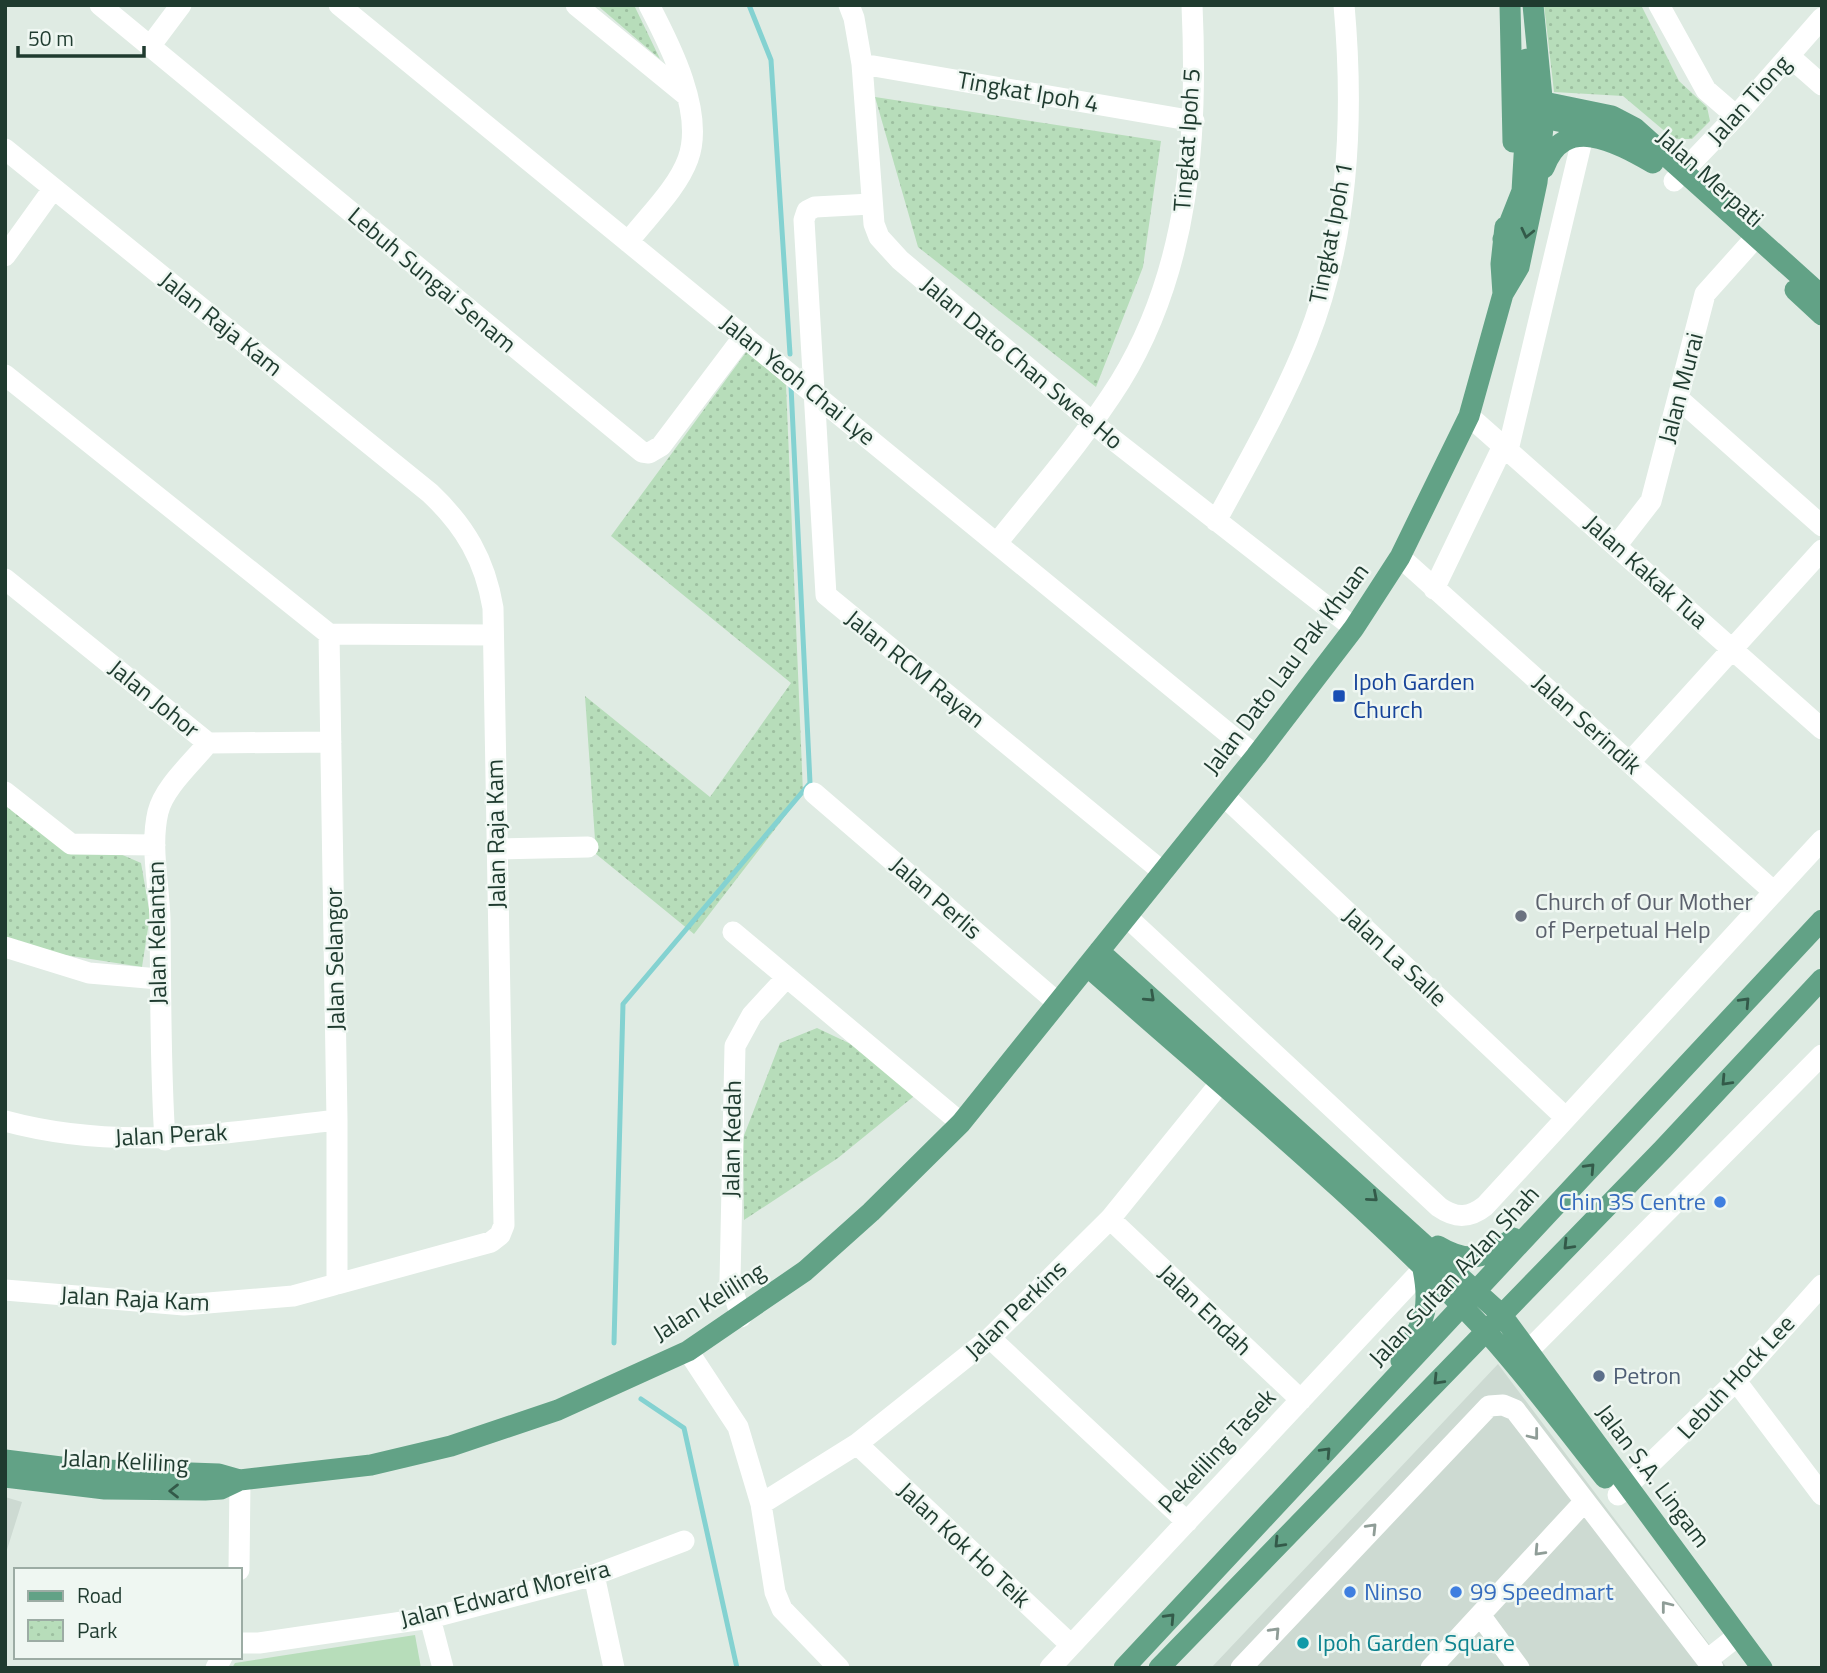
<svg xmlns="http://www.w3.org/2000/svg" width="1827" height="1673" font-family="'Titillium Web',sans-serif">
<defs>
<pattern id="park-dots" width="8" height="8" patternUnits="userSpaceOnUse" patternTransform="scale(1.75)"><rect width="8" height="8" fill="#b7ddba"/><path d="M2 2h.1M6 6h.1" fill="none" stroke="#9dbfa0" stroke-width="1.8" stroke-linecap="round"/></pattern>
</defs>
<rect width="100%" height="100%" fill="#dfebe3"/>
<path fill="#cddad2" d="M 1498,1364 L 1727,1668 L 1211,1668 Z
M 5,1497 L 22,1502 L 5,1556 Z"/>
<path fill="#b7ddba" d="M 415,1635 L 421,1668 L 232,1668 L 235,1663 Z"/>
<path fill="url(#park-dots)" d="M 597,5 L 634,5 L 660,59 Z
M 1544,5 L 1641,5 L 1679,81 L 1707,107 L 1710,121 L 1692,139 L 1674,139 L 1623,96 L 1554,92 Z
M 875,97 L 1161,141 L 1143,267 L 1096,387 L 918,247 Z
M 747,351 L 786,385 L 803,793 L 694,934 L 596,854 L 585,696 L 710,797 L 791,683 L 611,536 Z
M 5,804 L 141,863 L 150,915 L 142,967 L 52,953 L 5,937 Z
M 817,1028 L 876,1056 L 913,1097 L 838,1158 L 744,1220 L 743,1138 L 780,1043 Z"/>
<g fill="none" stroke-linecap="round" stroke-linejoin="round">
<path stroke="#84d2d1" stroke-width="5" d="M 749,5 L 771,60 L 790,354
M 614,1343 L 623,1004 L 810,783 L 791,386
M 641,1399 L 684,1428 L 737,1668"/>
<path stroke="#fff" stroke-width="21" d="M 100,5 L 642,452 L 649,453 L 661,446 L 744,336
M 339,5 L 1256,756
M 576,5 L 686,95
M 849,5 L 854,18 L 862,64 L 874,224 L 879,237 L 900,260 L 1111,438 L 1354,628
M 1659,5 L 1706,90 L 1736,116
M 151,45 L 181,5
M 1789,56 L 1822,85
M 862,64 L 1194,121
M 5,149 L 430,493 C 465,526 485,560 493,608 L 504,1225 L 500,1235 L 491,1242 L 293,1296 L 184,1305 L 5,1290
M 1674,181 L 1736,116 L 1822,18
M 871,204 L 815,207 L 807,211 L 804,220 L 826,595 L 1163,872
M 628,242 C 648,216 677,189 688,159 C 705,113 670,45 649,5
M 5,256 L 53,189
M 5,375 L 329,634 L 492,635
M 1679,399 L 1822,526
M 1469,416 L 1822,729
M 1508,450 L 1583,136
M 1216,521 C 1248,462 1282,403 1307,341 C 1349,236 1354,116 1344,5
M 997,543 C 1039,490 1084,439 1120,382 C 1190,268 1198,135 1192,5
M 1616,546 L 1651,501 L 1705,294 L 1756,237
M 1400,557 L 1774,892
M 5,579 L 208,743 L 331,742
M 1434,589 L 1503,446
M 329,634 L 337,1120 L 337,1284
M 1630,762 L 1822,550
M 5,792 L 71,844 L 155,845
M 814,793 L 1058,1003
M 1224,796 L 1566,1118
M 496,849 L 588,847
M 1127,917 L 1439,1207 C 1456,1219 1470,1218 1485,1206 L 1822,840
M 733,932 L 961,1123
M 5,947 L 89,973 L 159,979
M 5,1121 C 120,1152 222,1133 337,1120
M 165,1140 C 160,1066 161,993 160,919 C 159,884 150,846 158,812 C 164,787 193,762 208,743
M 1110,1219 L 1301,1400
M 741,1317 L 730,1281 L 735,1046 L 752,1015 L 787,977
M 990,1338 L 1187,1522
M 688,1351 L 738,1427 L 761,1504 L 775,1592 L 782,1609 L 839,1668
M 1528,1351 L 1822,1055
M 1736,1381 L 1822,1495
M 857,1444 L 1071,1645
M 1618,1495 L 1736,1381 L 1822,1285
M 761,1504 L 857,1444 L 990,1338 L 1110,1219 L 1230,1071
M 239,1570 L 240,1480
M 594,1575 L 614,1668
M 1480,1615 L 1519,1668
M 430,1618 L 443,1668
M 240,1643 L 259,1643 L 430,1618 L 594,1575 L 684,1541
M 1707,1660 L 1730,1642
M 216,1668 L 222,1657
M 1050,1668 L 1423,1269
M 1241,1668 L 1489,1406 L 1503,1405 L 1515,1410 L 1713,1668
M 1431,1668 L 1585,1501"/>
<path stroke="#62a286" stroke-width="21" d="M 1510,5 L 1513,142
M 1527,59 L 1528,98 L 1533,111 L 1544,118 L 1619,134 L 1635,147
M 1544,168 C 1564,113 1616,142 1653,163
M 1503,239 L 1522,191 L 1526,122 L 1544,102 L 1612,116 L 1635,128 L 1822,296
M 1795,290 L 1822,315
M 1503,294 L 1501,264 L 1505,227
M 1099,951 L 1501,1314 L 1762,1668
M 1087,966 C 1221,1085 1361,1199 1484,1329 C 1527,1376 1565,1428 1605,1478
M 1438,1246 C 1468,1264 1486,1259 1513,1238
M 1401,1361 C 1421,1323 1432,1315 1423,1269
M 5,1460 L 77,1469 L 219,1474 L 240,1480
M 5,1477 L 105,1489 L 205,1490 L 221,1489 L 240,1480 L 371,1465 L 451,1446 L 558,1410 L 688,1351 L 805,1271 L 871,1212 L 961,1123 L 1256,756 L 1354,628 L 1400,557 L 1469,416 L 1503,294 L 1519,267 L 1537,182 L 1544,118 L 1533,5
M 1124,1668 L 1822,920
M 1159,1668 L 1663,1149 L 1822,979"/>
</g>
<defs><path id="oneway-chevron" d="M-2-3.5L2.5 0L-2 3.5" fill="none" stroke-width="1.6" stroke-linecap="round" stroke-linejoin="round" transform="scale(1.75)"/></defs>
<g stroke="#335a49">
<use href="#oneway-chevron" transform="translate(1527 233) rotate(103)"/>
<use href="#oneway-chevron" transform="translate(1150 997) rotate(43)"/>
<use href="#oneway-chevron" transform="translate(1745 1002) rotate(-47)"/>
<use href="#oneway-chevron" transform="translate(1726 1081) rotate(133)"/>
<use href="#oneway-chevron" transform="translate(1590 1168) rotate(-47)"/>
<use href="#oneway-chevron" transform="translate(1373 1197) rotate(41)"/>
<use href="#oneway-chevron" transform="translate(1568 1245) rotate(134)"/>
<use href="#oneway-chevron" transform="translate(1438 1380) rotate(134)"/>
<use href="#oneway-chevron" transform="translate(1326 1452) rotate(-47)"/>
<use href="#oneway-chevron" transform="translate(174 1491) rotate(-180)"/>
<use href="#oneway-chevron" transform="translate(1279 1543) rotate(134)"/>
<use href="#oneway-chevron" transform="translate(1170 1618) rotate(-47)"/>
</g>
<g stroke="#8f9d97">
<use href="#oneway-chevron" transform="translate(1534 1435) rotate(52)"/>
<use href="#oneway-chevron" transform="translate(1372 1528) rotate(-46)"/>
<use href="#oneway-chevron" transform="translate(1539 1551) rotate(133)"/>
<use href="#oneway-chevron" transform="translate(1666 1606) rotate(-128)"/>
<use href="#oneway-chevron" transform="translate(1275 1632) rotate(-47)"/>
</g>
<rect fill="#1a4fb4" stroke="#eff7f2" stroke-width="2.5" x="1332" y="689" width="14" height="14" rx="3.5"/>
<circle fill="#6b7280" stroke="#eff7f2" stroke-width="2.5" cx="1521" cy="916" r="7"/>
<g fill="#3f7fe0" stroke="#eff7f2" stroke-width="2.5">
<circle cx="1720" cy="1202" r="7"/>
<circle cx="1350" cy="1592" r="7"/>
<circle cx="1456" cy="1592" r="7"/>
</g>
<circle fill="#5c6f8a" stroke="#eff7f2" stroke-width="2.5" cx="1599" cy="1376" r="7"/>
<circle fill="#0f9aa8" stroke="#eff7f2" stroke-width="2.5" cx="1303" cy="1643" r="7"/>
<g text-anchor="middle" stroke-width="5" stroke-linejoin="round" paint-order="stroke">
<g font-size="24" fill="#1f3b2f" stroke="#eff7f2">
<text transform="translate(1028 92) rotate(10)" y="8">Tingkat Ipoh 4</text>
<text transform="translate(1749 100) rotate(-48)" y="8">Jalan Tiong</text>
<text transform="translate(1187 140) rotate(-86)" y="8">Tingkat Ipoh 5</text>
<text transform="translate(1710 178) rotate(42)" y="8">Jalan Merpati</text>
<text transform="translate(1331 233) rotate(-79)" y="8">Tingkat Ipoh 1</text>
<text transform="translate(432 280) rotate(40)" y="8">Lebuh Sungai Senam</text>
<text transform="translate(221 324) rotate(39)" y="8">Jalan Raja Kam</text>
<text transform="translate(1022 363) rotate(40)" y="8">Jalan Dato Chan Swee Ho</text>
<text transform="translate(798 380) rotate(39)" y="8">Jalan Yeoh Chai Lye</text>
<text transform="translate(1681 388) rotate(-75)" y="8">Jalan Murai</text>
<text transform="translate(1646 572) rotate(42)" y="8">Jalan Kakak Tua</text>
<text transform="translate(915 669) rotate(39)" y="8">Jalan RCM Rayan</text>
<text transform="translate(1286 669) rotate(-53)" y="8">Jalan Dato Lau Pak Khuan</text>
<text transform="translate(154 699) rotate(39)" y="8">Jalan Johor</text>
<text transform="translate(1587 724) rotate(42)" y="8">Jalan Serindik</text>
<text transform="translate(496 834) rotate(-91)" y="8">Jalan Raja Kam</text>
<text transform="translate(936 898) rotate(41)" y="8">Jalan Perlis</text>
<text transform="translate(157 933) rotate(-91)" y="8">Jalan Kelantan</text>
<text transform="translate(1395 957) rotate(43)" y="8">Jalan La Salle</text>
<text transform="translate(335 959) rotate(-91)" y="8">Jalan Selangor</text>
<text transform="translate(171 1135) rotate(-3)" y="8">Jalan Perak</text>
<text transform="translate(732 1139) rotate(-89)" y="8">Jalan Kedah</text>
<text transform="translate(1454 1276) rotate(-47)" y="8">Jalan Sultan Azlan Shah</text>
<text transform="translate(135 1299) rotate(3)" y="8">Jalan Raja Kam</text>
<text transform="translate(709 1302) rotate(-32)" y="8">Jalan Keliling</text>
<text transform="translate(1016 1310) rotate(-44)" y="8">Jalan Perkins</text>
<text transform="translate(1205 1310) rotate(44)" y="8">Jalan Endah</text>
<text transform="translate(1736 1377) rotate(-47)" y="8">Lebuh Hock Lee</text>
<text transform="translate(1217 1451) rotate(-47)" y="8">Pekeliling Tasek</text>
<text transform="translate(125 1461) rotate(3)" y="8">Jalan Keliling</text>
<text transform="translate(1653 1476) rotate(53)" y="8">Jalan S.A. Lingam</text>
<text transform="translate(964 1545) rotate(43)" y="8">Jalan Kok Ho Teik</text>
<text transform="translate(505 1594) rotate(-14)" y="8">Jalan Edward Moreira</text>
</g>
<g font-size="24" fill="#164399" stroke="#eff7f2" text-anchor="start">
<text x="1353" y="690">Ipoh Garden<tspan x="1353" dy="28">Church</tspan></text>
</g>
<g font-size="24" fill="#5b616d" stroke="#eff7f2" text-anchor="start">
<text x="1535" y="910">Church of Our Mother<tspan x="1535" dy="28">of Perpetual Help</tspan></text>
</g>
<g font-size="24" fill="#366cbe" stroke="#eff7f2" text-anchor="start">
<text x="1706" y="1210" text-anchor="end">Chin 3S Centre</text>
<text x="1364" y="1600">Ninso</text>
<text x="1470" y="1600">99 Speedmart</text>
</g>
<g font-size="24" fill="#4e5e75" stroke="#eff7f2" text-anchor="start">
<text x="1613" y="1384">Petron</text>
</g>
<g font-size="24" fill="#0d838f" stroke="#eff7f2" text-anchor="start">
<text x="1317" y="1651">Ipoh Garden Square</text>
</g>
</g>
<rect width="1827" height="1673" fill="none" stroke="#1f3b2f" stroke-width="14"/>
<rect x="14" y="1568" width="228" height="91" fill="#eff7f2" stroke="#9caca4" stroke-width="2"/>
<rect x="28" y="1591" width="35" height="10" fill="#62a286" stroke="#9caca4" stroke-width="2"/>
<text x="77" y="1603" font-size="21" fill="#1f3b2f">Road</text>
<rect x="28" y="1620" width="35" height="21" fill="url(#park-dots)" stroke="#9caca4" stroke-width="2"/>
<text x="77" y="1638" font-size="21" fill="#1f3b2f">Park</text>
<path d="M18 46v10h126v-10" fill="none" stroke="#1f3b2f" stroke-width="3.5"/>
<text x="28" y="46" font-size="21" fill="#1f3b2f" stroke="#eff7f2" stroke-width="5" paint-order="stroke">50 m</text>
</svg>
